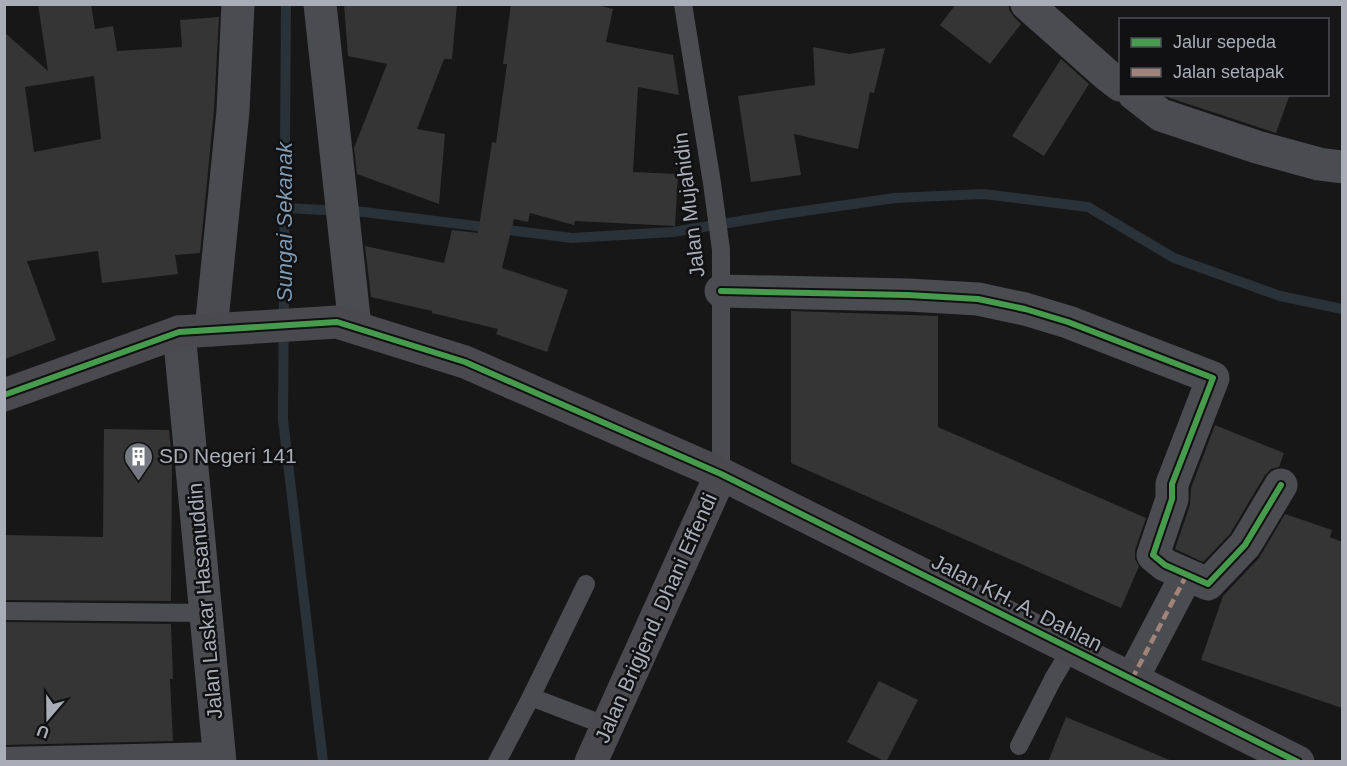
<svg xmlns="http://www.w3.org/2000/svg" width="1347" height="766" font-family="Helvetica,sans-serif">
<rect width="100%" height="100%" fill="#171717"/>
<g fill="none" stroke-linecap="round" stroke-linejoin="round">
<path stroke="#2a3239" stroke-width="10" d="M 286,4 L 283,420 L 323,762
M 284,208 L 364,212 L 572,238 L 673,232 L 783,214 L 895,198 L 983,194 L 1088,207 L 1174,258 L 1280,296 L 1342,309"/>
</g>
<path fill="#353536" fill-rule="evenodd" d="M 38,4 L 91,4 L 95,29 L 113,26 L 117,51 L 182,47 L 180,20 L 219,17 L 214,110 L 200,253 L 175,255 L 178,274 L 102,283 L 98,251 L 27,261 L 56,340 L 5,359 L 4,32 L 48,71 ZM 94,76 L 101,139 L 34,152 L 25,87 Z
M 344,4 L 457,4 L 452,59 L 444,59 L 417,129 L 445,134 L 439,204 L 357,174 L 354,148 L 387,64 L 348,56 Z
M 511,4 L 593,4 L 613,9 L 606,42 L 673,55 L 679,95 L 638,87 L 633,172 L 678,174 L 675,226 L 575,221 L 574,225 L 530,213 L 528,222 L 514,219 L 502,268 L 568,290 L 547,352 L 496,334 L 498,329 L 432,313 L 432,311 L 371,297 L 365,246 L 444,263 L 452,230 L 478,233 L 492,142 L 496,143 L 507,64 L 503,64 Z
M 956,4 L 1009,4 L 1009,10 L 1015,18 L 1021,24 L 990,64 L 940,25 Z
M 813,47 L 849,54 L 885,48 L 874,93 L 870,92 L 858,149 L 794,134 L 801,175 L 751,182 L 738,96 L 815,85 Z
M 1061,59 L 1089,84 L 1044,156 L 1012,136 Z
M 1165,94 L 1290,94 L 1276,133 L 1170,98 Z
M 791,311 L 938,316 L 938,427 L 1146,518 L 1135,550 L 1135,559 L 1139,566 L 1121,608 L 791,463 Z
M 1215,425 L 1284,453 L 1279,467 L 1271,469 L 1265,475 L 1230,534 L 1203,562 L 1175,549 L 1190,505 L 1191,488 Z
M 104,429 L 169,430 L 172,460 L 171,601 L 4,600 L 4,535 L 103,537 Z
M 1285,514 L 1332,530 L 1330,537 L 1342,542 L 1342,708 L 1201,660 L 1223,596 L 1259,558 Z
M 4,622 L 171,624 L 173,679 L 170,679 L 173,741 L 4,745 Z
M 879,681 L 918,700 L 886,762 L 847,742 Z
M 1066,717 L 1172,761 L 1172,762 L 1048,762 Z"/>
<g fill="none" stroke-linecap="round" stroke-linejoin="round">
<path stroke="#4b4c50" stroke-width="18" d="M 683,4 L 712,183 L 721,250 L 721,474
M 586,584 L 531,697 L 607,726
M 4,611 L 207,613
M 1019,746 L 1053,679 L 1071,649
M 4,756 L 219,751
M 497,762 L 531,697"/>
<path stroke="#4b4c50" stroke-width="33" d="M 320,4 L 355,327
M 1027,4 L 1107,75 L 1120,85
M 1134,94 L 1161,115 L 1257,147 L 1319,164 L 1342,167
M 721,291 L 908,295 L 978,299 L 1025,309 L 1068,322 L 1213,378 L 1172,484 L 1172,499 L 1153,555 L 1165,565 L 1208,584 L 1245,545 L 1281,485
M 211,330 L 233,111 L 238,4
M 179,332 L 220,762
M 1132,679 L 1186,576"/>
<path stroke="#4a4a4e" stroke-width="33" d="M 4,395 L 179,332 L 337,322 L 465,362 L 721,474 L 1298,762
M 591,762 L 721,474"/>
<path stroke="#a18479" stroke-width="4.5" stroke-dasharray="9 4.5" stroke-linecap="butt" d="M 1132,679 L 1186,576"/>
<defs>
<path id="cycleway" d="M 721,291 L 908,295 L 978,299 L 1025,309 L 1068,322 L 1213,378 L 1172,484 L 1172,499 L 1153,555 L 1165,565 L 1208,584 L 1245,545 L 1281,485
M 4,395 L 179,332 L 337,322 L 465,362 L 721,474 L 1298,762"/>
</defs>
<use href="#cycleway" stroke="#111113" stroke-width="10"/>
<use href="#cycleway" stroke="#469c4c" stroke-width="6"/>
</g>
<defs>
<symbol id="building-pin" viewBox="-11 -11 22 30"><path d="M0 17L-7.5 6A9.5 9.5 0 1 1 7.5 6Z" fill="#757880" stroke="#111113"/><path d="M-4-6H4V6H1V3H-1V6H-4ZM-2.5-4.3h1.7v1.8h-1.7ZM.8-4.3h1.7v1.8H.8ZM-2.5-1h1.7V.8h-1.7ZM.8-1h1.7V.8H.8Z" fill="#fff"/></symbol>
</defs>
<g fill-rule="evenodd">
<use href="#building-pin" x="122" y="440" width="33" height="45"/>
</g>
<g text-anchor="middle" stroke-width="5" stroke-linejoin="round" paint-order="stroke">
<g font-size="21" fill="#a8adb8" stroke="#111113">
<text transform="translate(689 205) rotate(-97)" y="7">Jalan Mujahidin</text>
<text transform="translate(205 601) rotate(-95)" y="7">Jalan Laskar Hasanuddin</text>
<text transform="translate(1017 603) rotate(27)" y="7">Jalan KH. A. Dahlan</text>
<text transform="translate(656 618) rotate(-66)" y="7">Jalan Brigjend. Dhani Effendi</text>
</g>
<g font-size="21" fill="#a8adb8" stroke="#111113" text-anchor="start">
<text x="159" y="463">SD Negeri 141</text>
</g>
<g font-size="22" font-style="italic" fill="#7f9bb3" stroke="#111113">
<text transform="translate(284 222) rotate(-90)" y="8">Sungai Sekanak</text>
</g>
</g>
<rect width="1347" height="766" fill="none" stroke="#a8adb8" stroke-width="12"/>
<rect x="1119" y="18" width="210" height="78" fill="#111113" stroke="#4d4f55" stroke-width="1.5"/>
<rect x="1131" y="38" width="30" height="9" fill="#469c4c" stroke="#4d4f55" stroke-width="1.5"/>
<text x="1173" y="48" font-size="18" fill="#a8adb8">Jalur sepeda</text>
<rect x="1131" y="68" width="30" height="9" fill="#a18479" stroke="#4d4f55" stroke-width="1.5"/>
<text x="1173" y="78" font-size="18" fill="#a8adb8">Jalan setapak</text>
<g transform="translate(48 718) rotate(200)" stroke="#111113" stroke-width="4.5" paint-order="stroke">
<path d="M0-4.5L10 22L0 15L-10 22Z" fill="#a8adb8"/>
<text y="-9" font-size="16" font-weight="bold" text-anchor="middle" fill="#a8adb8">U</text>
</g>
</svg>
